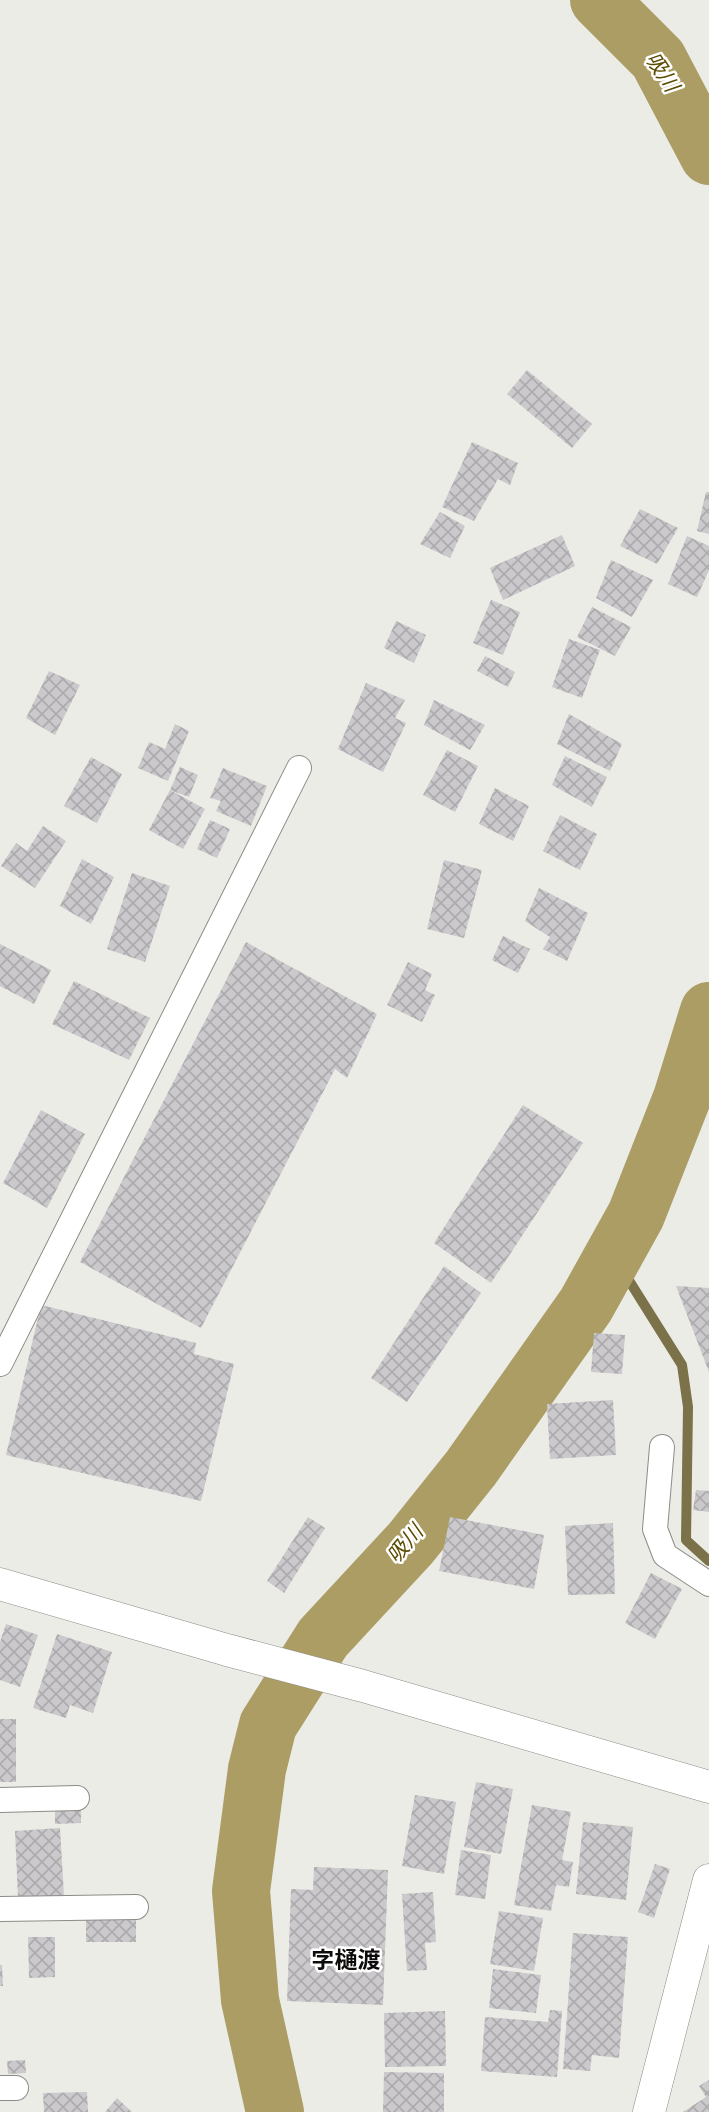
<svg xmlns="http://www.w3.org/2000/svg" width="709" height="2112" font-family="Manrope,'Noto Sans JP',sans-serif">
<defs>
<pattern id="building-cross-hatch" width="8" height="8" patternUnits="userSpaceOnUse" patternTransform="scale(1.75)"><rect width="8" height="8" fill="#cbc9cc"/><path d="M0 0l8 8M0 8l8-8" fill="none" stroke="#adabae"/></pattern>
</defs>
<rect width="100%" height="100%" fill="#ecece7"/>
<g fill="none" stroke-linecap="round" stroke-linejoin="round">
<path stroke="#7c724a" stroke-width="10" d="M 613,1255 L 682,1365 L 688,1407 L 686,1540 L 709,1561"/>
<path stroke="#ac9d65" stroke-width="58" d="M 599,0 L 658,59 L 709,156
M 275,2112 L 250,2000 L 241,1891 L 257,1769 L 268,1725 L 323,1638 L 411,1543 L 471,1468 L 586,1305 L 636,1215 L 682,1098 L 709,1011"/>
</g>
<path fill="url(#building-cross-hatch)" d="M 527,370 L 592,424 L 572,448 L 507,394 Z
M 472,442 L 518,463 L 510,485 L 498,479 L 474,521 L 442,507 Z
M 706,492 L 709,492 L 709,534 L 697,531 Z
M 640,509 L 678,528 L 657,564 L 620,546 Z
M 440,512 L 465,526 L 450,558 L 420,544 Z
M 562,535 L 575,566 L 503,600 L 490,568 Z
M 687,536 L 709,546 L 709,570 L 697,597 L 668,584 Z
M 611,560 L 653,580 L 632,617 L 596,598 Z
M 491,600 L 520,612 L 503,655 L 473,643 Z
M 592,607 L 631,627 L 615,656 L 577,637 Z
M 396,621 L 426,635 L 414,663 L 384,648 Z
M 569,639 L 600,650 L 582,698 L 552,687 Z
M 485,656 L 515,672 L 508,687 L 477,671 Z
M 49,671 L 80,685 L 55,735 L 26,718 Z
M 366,683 L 405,700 L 395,718 L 406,723 L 383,772 L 338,749 Z
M 434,700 L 485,725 L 470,750 L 424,725 Z
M 569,714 L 622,744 L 610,771 L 557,744 Z
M 175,724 L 189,731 L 168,781 L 138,768 L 149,742 L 165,749 Z
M 447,750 L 478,766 L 455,812 L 423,795 Z
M 565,756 L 607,777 L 592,807 L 552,785 Z
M 91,757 L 122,774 L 97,823 L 64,806 Z
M 180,767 L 198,775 L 189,797 L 170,790 Z
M 223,768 L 267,786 L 251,826 L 216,811 L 221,801 L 210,798 Z
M 495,788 L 529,806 L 513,841 L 479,824 Z
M 170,790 L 205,809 L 183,849 L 149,830 Z
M 560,815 L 597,834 L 580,870 L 543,851 Z
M 210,820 L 230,829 L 217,858 L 197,849 Z
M 43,826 L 66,841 L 35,888 L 1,866 L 16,843 L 27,851 Z
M 82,859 L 114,877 L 91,924 L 60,906 Z
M 444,860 L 482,870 L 464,938 L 427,929 Z
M 132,873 L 170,886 L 145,962 L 107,949 Z
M 539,888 L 588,913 L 567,961 L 543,949 L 550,937 L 525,921 Z
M 503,936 L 530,949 L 518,973 L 492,960 Z
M 246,942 L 377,1014 L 347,1078 L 335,1069 L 201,1328 L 80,1262 Z
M 0,944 L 51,970 L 34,1004 L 0,986 Z
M 408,962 L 432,974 L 425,990 L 435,995 L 422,1022 L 387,1005 Z
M 74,981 L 150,1018 L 129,1060 L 52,1024 Z
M 523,1105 L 583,1143 L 491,1283 L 434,1243 Z
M 41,1110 L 85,1134 L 47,1208 L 3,1183 Z
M 444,1266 L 481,1293 L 407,1402 L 371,1378 Z
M 676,1286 L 709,1288 L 709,1372 Z
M 41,1305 L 196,1343 L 194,1354 L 234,1364 L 201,1501 L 6,1455 Z
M 594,1333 L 625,1335 L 622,1374 L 591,1372 Z
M 613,1400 L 616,1455 L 550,1459 L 547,1404 Z
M 696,1490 L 709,1491 L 709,1512 L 693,1510 Z
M 308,1517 L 325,1528 L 284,1593 L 267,1581 Z
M 450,1517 L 544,1535 L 534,1589 L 439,1571 Z
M 613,1523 L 615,1594 L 568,1595 L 565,1526 Z
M 651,1573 L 682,1589 L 655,1639 L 625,1623 Z
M 6,1624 L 38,1635 L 20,1687 L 0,1680 L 0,1642 Z
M 57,1634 L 112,1652 L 93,1713 L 70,1705 L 66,1718 L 33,1708 Z
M 0,1719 L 16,1719 L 16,1782 L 0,1782 Z
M 476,1782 L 513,1789 L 501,1854 L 464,1847 Z
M 415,1795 L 456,1802 L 444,1874 L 402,1866 Z
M 55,1804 L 81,1804 L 81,1823 L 55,1824 Z
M 532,1805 L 571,1812 L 562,1860 L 573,1862 L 569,1887 L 556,1885 L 551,1911 L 514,1905 Z
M 583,1822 L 633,1827 L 626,1900 L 576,1894 Z
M 60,1828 L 64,1896 L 18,1898 L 15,1831 Z
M 461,1850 L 491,1855 L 485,1899 L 455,1895 Z
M 655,1864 L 670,1869 L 654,1918 L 638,1912 Z
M 314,1867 L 388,1870 L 383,2005 L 287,2001 L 291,1889 L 313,1890 Z
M 433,1892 L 436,1942 L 425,1943 L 427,1970 L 407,1971 L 402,1894 Z
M 499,1911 L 543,1918 L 534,1971 L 490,1964 Z
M 86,1914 L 136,1914 L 136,1942 L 86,1942 Z
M 573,1933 L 628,1937 L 619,2058 L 592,2055 L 590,2071 L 563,2069 Z
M 28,1937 L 55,1937 L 55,1977 L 29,1978 Z
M 0,1965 L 2,1965 L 3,1986 L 0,1986 Z
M 493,1969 L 541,1975 L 536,2013 L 489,2008 Z
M 550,2010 L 562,2011 L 557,2077 L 481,2071 L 485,2017 L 548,2022 Z
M 445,2011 L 446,2066 L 385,2067 L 384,2013 Z
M 25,2060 L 26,2073 L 8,2074 L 7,2061 Z
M 384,2072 L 444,2073 L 444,2112 L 383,2112 Z
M 709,2080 L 709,2112 L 683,2112 L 706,2097 L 699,2086 Z
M 87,2092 L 88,2112 L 44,2112 L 43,2093 Z
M 117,2098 L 132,2112 L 105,2112 Z"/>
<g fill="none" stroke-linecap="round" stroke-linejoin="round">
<defs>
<path id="minor" d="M 0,1364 L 299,768
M 662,1447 L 655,1529 L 665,1555 L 709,1584
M 0,1800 L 77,1798
M 0,1909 L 136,1907
M 0,2088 L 16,2088"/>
<path id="tertiary" d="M 0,1584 L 227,1650 L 363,1686 L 709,1787
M 649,2112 L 709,1880"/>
</defs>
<use href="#minor" stroke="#8c8b87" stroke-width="26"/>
<use href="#tertiary" stroke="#8c8b87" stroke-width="33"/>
<use href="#minor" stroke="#fff" stroke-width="24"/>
<use href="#tertiary" stroke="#fff" stroke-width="32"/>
</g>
<g text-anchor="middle" stroke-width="5" stroke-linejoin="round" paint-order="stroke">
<g font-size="21" font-style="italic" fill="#5b4c00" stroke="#fff">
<text transform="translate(662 72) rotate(57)" y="7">吸川</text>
<text transform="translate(405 1544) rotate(-49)" y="7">吸川</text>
</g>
<g font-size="23" font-weight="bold" fill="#0d0c0b" stroke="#fff">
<text x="346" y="1968">字樋渡</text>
</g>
</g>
</svg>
